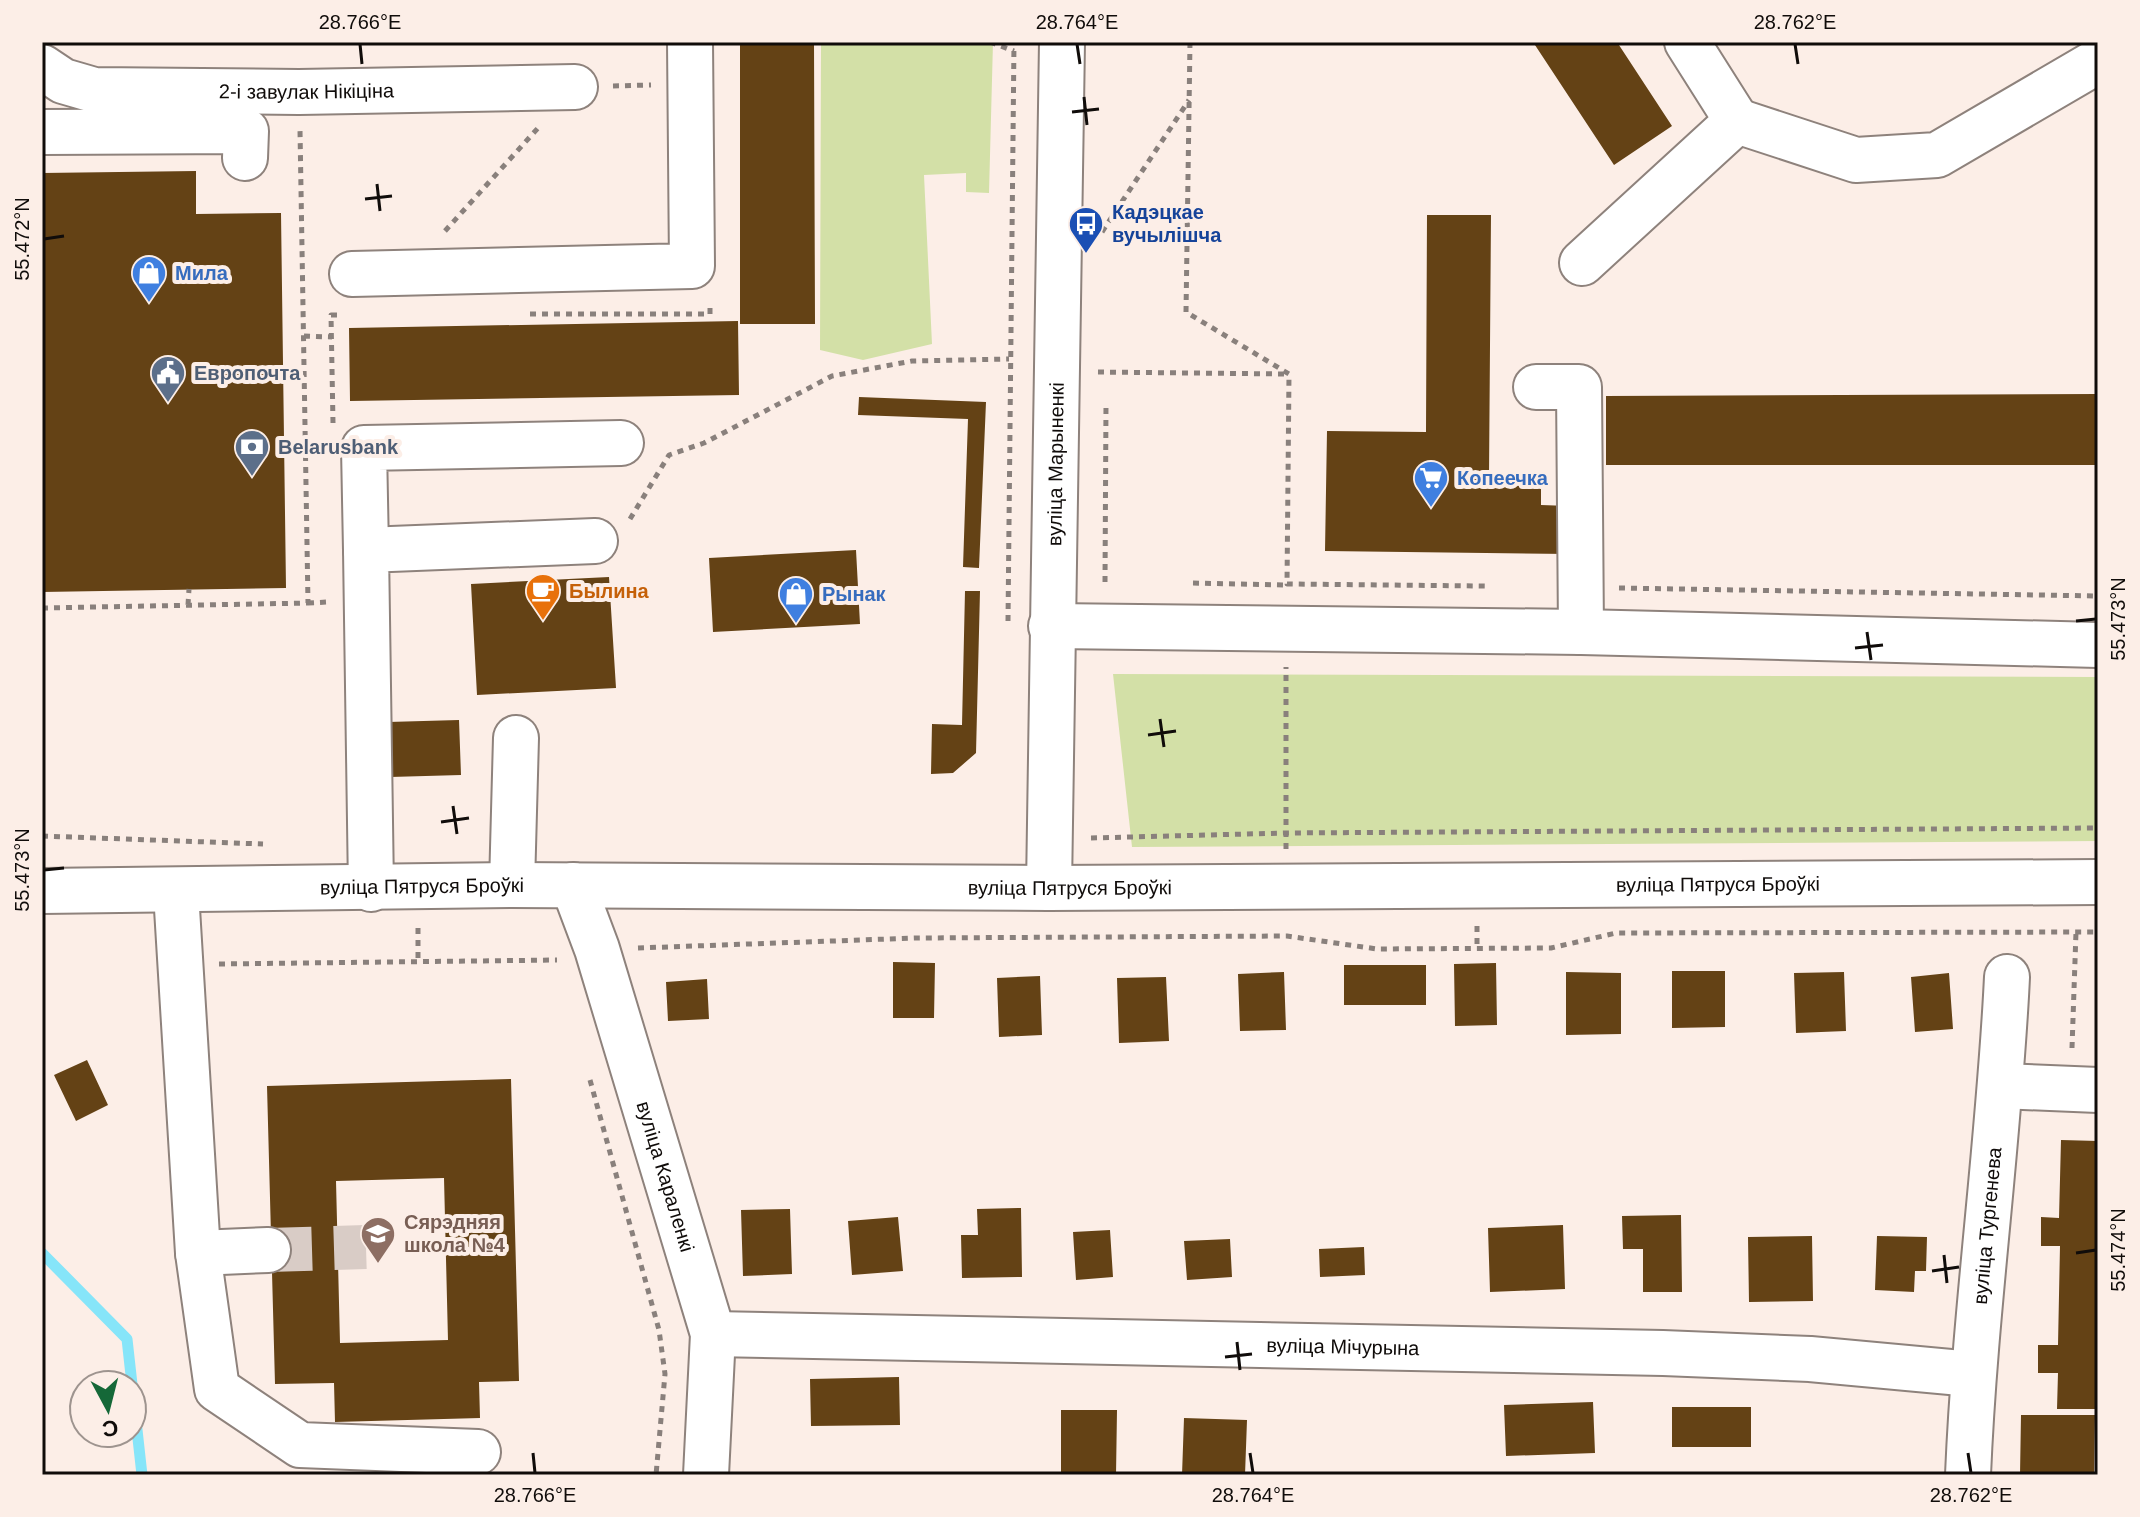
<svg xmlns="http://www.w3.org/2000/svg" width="2140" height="1517" font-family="Arial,sans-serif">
<rect width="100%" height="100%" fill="#fceee7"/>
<path fill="#d3e0a7" d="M 821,42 L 993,42 L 989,193 L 966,192 L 966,173 L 924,175 L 932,344 L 863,360 L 820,350 Z
M 1113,674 L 2098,677 L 2098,841 L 1132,847 Z"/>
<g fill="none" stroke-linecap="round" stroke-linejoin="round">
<path stroke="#86e5f9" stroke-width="11" d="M 42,1253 L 127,1339 L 142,1475"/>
</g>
<path fill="#644215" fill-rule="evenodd" d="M 740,42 L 814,42 L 815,324 L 740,324 Z
M 1533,42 L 1617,42 L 1672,126 L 1614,165 Z
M 196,171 L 196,214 L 281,213 L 286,588 L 42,592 L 42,173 Z
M 1427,215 L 1491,215 L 1489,476 L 1454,477 L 1541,478 L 1541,505 L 1569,506 L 1569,554 L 1325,551 L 1327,431 L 1426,432 Z
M 738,321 L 739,395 L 350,401 L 349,328 Z
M 2098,394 L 2098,465 L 1606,465 L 1606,396 Z
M 859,397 L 986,402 L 979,568 L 963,567 L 968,419 L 858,415 Z
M 856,550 L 860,624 L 713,632 L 709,558 Z
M 609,577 L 616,688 L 477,695 L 471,584 Z
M 965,591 L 980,591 L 976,753 L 953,773 L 931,774 L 932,724 L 962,725 Z
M 459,720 L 461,775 L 390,777 L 388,722 Z
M 893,962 L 935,963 L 934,1018 L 893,1018 Z
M 1496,963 L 1497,1025 L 1455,1026 L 1454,964 Z
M 1344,965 L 1426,965 L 1426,1005 L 1344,1005 Z
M 1672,971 L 1725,971 L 1725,1027 L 1672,1028 Z
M 1284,972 L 1286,1030 L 1240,1031 L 1238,974 Z
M 1566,972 L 1621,973 L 1621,1034 L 1566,1035 Z
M 1844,972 L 1846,1031 L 1796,1033 L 1794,973 Z
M 1949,973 L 1953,1029 L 1915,1032 L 1911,977 Z
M 1040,976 L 1042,1035 L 999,1037 L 997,978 Z
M 1166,977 L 1169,1041 L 1119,1043 L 1117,978 Z
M 707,979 L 709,1019 L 668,1021 L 666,982 Z
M 87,1060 L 108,1105 L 76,1121 L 54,1075 Z
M 511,1079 L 519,1381 L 479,1382 L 480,1418 L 335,1422 L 334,1383 L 275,1384 L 267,1086 ZM 444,1178 L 448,1340 L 340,1343 L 336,1181 Z
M 2061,1140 L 2098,1141 L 2098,1409 L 2057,1409 L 2058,1373 L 2038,1373 L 2038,1345 L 2058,1345 L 2060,1246 L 2041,1246 L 2041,1217 L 2059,1218 Z
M 1021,1208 L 1022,1277 L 962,1278 L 961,1235 L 978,1235 L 977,1209 Z
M 790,1209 L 792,1274 L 743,1276 L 741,1210 Z
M 1681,1215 L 1682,1292 L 1643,1292 L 1643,1249 L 1623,1249 L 1622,1216 Z
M 898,1217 L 903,1271 L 852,1275 L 848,1221 Z
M 1563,1225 L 1565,1289 L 1490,1292 L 1488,1228 Z
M 1110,1230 L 1113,1277 L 1076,1280 L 1073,1232 Z
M 1812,1236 L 1813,1301 L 1749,1302 L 1748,1237 Z
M 1877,1236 L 1927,1237 L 1926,1271 L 1915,1271 L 1914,1292 L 1875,1290 Z
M 1230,1239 L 1232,1277 L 1187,1280 L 1184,1241 Z
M 1364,1247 L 1365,1275 L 1320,1277 L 1319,1249 Z
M 899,1377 L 900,1425 L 811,1426 L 810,1379 Z
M 1593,1402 L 1595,1453 L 1506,1456 L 1504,1405 Z
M 1672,1407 L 1751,1407 L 1751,1447 L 1672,1447 Z
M 1061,1410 L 1117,1410 L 1116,1475 L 1061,1475 Z
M 2021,1415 L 2095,1415 L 2094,1475 L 2020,1475 Z
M 1184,1418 L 1247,1420 L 1245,1475 L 1182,1475 Z"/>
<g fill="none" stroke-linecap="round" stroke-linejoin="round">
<path stroke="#d9ccc6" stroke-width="44" stroke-dasharray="44 22" stroke-linecap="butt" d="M 268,1250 L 366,1247"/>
<defs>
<g id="minor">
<path id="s1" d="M 42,67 L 63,81 L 94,90 L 299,92 L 575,87"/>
<path d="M 1737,121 L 1856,160 L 1937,155 L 2098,61"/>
<path d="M 42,132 L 246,131 L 245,158"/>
<path d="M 1582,263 L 1737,121 L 1687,42"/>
<path d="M 352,274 L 692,266 L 690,42"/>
<path d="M 1536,387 L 1579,387 L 1581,632"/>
<path d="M 366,550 L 364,448 L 621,443"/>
<path d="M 1051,626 L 1581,632 L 2098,645"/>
<path d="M 512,885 L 516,738"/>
<path id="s2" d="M 573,885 L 597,949 L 713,1334 L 706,1475"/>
<path id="s3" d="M 1049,888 L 1062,42"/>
<path d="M 371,889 L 366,550 L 595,541"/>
<path d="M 176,892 L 198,1253 L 217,1389 L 300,1445 L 478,1452"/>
<path d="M 2001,1086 L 2098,1090"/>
<path d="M 198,1253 L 268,1250"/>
<path id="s4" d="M 713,1334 L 1663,1353 L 1810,1359 L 1972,1374"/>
<path id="s5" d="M 1968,1475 C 1975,1308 1999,1144 2007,977"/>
</g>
<g id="major">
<path id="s6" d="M 42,891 L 512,885 L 1049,888 L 2098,882"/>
</g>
</defs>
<use href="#minor" stroke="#8e827c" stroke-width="48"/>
<use href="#major" stroke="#8e827c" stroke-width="48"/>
<path stroke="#89807c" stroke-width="5" stroke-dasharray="6 6" stroke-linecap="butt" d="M 990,42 L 1014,51
M 1190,42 L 1186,312 L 1289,374 L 1287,584 L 1485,586
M 613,86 L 651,85
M 445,231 L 538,128
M 1102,232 L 1189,100
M 530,314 L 710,314 L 710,303
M 304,336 L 332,337
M 1098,372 L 1288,374
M 333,423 L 331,315 L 340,315
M 630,519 L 669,455 L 704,443 L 832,376 L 912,361 L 1009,359
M 1105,582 L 1106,404
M 1193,583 L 1286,585
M 1619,588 L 2098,596
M 308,603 L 328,602
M 188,605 L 189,589
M 42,608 L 308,603 L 300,130
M 1008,621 L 1014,42
M 42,836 L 263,844
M 1091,838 L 1286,833 L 2098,828
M 1286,849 L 1286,667
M 1477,926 L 1477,948
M 418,928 L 418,960
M 638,948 L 916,938 L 1287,936 L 1377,949 L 1551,948 L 1616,933 L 2098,932
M 219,964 L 557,960
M 2072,1048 L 2076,932
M 590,1080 L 659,1330 L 665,1374 L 656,1475"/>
<use href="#minor" stroke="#fff" stroke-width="44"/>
<use href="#major" stroke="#fff" stroke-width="44"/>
</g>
<path fill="none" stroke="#100c0a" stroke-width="3" d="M 360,44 L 362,64M 1077,44 L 1080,64M 1795,44 L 1798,64M 1084,97 L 1087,125M 1072,112 L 1099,109M 377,184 L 380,211M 365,199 L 392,196M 44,239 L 64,236M 2076,621 L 2096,619M 1867,632 L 1871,660M 1855,648 L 1883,645M 1160,719 L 1164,747M 1148,735 L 1176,731M 453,806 L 457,834M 441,822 L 469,818M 44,870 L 64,868M 2076,1253 L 2096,1250M 1944,1255 L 1947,1283M 1932,1271 L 1959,1267M 1237,1342 L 1240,1370M 1225,1357 L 1252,1354M 533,1453 L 535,1473M 1250,1453 L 1253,1473M 1968,1453 L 1971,1473"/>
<defs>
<symbol id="bus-pin" viewBox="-11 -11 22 30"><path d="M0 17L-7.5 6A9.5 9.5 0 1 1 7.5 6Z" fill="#1a4fb4" stroke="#fceee7"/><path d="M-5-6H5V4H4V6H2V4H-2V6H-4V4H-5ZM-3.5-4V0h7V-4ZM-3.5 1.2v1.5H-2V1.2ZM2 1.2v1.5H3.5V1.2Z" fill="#fff"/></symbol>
<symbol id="shop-pin" viewBox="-11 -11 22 30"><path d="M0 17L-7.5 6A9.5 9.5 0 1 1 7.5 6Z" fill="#3f7fe0" stroke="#fceee7"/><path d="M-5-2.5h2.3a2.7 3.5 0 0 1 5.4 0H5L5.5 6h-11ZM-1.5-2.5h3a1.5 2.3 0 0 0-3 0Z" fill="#fff"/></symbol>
<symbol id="civic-pin" viewBox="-11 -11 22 30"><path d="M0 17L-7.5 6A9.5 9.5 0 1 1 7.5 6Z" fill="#5c6f8a" stroke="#fceee7"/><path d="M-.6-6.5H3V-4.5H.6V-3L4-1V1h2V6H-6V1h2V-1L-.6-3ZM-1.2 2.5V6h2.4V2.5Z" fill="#fff"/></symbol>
<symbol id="bank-pin" viewBox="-11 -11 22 30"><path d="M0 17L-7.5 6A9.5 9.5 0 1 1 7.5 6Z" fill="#5c6f8a" stroke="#fceee7"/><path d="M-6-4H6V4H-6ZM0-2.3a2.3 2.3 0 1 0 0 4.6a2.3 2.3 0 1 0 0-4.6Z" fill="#fff"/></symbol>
<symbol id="supermarket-pin" viewBox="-11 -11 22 30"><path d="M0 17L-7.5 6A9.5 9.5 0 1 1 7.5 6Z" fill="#3f7fe0" stroke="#fceee7"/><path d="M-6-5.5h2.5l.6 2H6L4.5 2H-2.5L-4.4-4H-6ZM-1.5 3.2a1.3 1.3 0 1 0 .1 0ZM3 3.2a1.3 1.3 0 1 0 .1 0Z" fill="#fff"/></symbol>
<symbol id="cafe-pin" viewBox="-11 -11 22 30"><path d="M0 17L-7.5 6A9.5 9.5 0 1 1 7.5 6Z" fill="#e8710a" stroke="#fceee7"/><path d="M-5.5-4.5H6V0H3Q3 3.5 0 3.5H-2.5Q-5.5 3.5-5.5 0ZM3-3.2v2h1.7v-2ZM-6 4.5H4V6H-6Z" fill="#fff"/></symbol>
<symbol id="school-pin" viewBox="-11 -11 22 30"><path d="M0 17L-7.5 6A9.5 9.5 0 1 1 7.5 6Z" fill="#8d6e63" stroke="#fceee7"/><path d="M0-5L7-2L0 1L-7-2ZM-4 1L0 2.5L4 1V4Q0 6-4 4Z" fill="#fff"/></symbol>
</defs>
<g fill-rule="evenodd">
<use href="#bus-pin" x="1066" y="204" width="40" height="54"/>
<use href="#shop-pin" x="129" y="253" width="40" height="54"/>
<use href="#civic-pin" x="148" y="353" width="40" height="54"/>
<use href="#bank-pin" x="232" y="427" width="40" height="54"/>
<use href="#supermarket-pin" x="1411" y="458" width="40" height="54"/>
<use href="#cafe-pin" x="523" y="571" width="40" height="54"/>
<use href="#shop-pin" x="776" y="574" width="40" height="54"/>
<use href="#school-pin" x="358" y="1214" width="40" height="54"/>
</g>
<g text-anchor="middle" stroke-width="8" stroke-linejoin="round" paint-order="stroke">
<g font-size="20" fill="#100c0a" stroke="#fceee7">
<text dy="7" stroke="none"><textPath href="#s1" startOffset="270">2-і завулак Нікіціна</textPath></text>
<text dy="7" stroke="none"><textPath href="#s3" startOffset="424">вуліца Марыненкі</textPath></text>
<text dy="7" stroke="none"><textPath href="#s6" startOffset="1676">вуліца Пятруся Броўкі</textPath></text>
<text dy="7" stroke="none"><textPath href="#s6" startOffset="380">вуліца Пятруся Броўкі</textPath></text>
<text dy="7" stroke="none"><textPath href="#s6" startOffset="1028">вуліца Пятруся Броўкі</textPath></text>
<text dy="7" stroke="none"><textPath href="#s2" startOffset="306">вуліца Караленкі</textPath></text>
<text dy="7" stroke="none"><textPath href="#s5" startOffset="250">вуліца Тургенева</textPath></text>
<text dy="7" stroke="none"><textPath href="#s4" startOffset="630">вуліца Мічурына</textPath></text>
</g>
<g font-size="20" font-weight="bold" fill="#164399" stroke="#fceee7" text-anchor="start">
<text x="1112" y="219">Кадэцкае<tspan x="1112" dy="23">вучылішча</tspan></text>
</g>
<g font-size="20" font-weight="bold" fill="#366cbe" stroke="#fceee7" text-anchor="start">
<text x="175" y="280">Мила</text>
<text x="1457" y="485">Копеечка</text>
<text x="822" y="601">Рынак</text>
</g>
<g font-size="20" font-weight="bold" fill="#4e5e75" stroke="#fceee7" text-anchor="start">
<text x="194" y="380">Европочта</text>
<text x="278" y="454">Belarusbank</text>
</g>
<g font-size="20" font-weight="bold" fill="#c56008" stroke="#fceee7" text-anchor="start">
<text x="569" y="598">Былина</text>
</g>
<g font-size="20" font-weight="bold" fill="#785e54" stroke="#fceee7" text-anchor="start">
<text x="404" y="1229">Сярэдняя<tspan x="404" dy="23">школа №4</tspan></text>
</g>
</g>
<rect width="2140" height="1517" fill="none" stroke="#fceee7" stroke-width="88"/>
<g transform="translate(108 1409) rotate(173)"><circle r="38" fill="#fceee7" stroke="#9e948f" stroke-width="2"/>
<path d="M0-6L14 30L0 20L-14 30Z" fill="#156838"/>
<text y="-12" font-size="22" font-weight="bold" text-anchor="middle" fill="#100c0a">С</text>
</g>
<rect x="44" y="44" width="2052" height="1429" fill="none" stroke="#100c0a" stroke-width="3"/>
<g font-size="20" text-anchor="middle" fill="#100c0a">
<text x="360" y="29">28.766°E</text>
<text x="1077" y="29">28.764°E</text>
<text x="1795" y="29">28.762°E</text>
<text transform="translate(22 239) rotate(-90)" y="7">55.472°N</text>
<text transform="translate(2118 619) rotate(-90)" y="7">55.473°N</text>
<text transform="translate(22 870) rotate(-90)" y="7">55.473°N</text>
<text transform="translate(2118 1250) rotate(-90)" y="7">55.474°N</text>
<text x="535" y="1502">28.766°E</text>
<text x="1253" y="1502">28.764°E</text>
<text x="1971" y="1502">28.762°E</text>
</g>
</svg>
